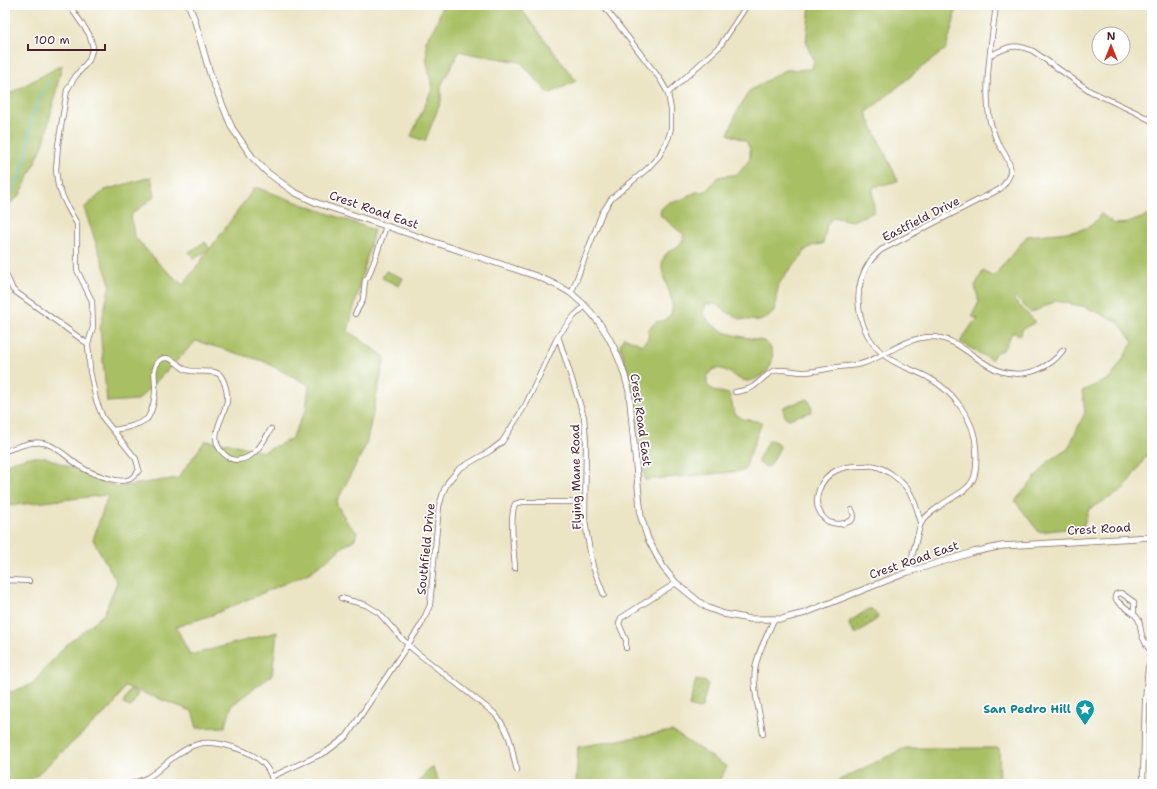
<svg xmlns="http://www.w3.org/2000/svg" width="1157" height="789" font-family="'Shantell Sans',sans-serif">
<defs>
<pattern id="park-dots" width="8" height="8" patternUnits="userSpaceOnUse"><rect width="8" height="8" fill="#a8bf63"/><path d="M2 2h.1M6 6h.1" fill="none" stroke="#8b9b52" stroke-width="1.8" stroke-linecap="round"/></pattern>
</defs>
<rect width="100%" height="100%" fill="#fff"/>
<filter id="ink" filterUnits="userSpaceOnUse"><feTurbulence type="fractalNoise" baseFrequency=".025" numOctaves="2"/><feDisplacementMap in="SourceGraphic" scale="8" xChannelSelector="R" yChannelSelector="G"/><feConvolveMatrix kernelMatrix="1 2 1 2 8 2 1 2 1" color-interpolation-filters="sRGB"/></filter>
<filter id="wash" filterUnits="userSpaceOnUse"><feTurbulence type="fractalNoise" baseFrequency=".012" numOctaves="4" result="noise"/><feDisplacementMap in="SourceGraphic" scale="16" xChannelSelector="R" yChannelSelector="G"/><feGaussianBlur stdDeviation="0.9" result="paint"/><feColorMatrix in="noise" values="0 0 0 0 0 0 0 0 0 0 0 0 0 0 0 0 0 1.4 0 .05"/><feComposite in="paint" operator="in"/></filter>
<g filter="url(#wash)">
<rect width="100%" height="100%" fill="#ebe4c5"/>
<path fill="#a8bf63" stroke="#796f47" d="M 442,5 L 518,5 L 576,81 L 549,94 L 521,62 L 471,54 L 460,51 L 441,86 L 441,101 L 425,141 L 411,136 L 432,89 L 427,62 L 426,41 L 438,20 Z
M 810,5 L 956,5 L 954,20 L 946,49 L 922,67 L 866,113 L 898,181 L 873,187 L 874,212 L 852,221 L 833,217 L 827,225 L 823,244 L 814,245 L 805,250 L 801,258 L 788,271 L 779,284 L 777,293 L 774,312 L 767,318 L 759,321 L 740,319 L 732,315 L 715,304 L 706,304 L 703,313 C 716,333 733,335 754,339 C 756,340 760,340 763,341 C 777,347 774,366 764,374 C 759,377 753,381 747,381 C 737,380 731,372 722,369 C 719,368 715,369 713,369 L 707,376 L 707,385 L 714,391 L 729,394 L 735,414 L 743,419 L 762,422 L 744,471 L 645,480 L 632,389 L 620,345 L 624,337 L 642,345 L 648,338 L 649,329 C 651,327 653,324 656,322 C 658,321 662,322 665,320 C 684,309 660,280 662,264 C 664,250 673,251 680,244 C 682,242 683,238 684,235 L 660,215 L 661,209 L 669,202 L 679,201 L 696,192 L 706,191 L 718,177 L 738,174 L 750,159 L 750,149 L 746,141 L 728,134 L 737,112 L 749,91 L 785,70 L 812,69 L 814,59 L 809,51 L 806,42 Z
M 62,65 L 44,143 L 20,195 L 5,208 L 5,104 L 9,94 Z
M 151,177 L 155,196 L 131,215 L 134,236 L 161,266 L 183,285 L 209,250 L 194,259 L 189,252 L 205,242 L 210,249 L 255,187 L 374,230 L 348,331 L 385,357 L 366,445 L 336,503 L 347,522 L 357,532 L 355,539 L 341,548 L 330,558 L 309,573 L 212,615 L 176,627 L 190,655 L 277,632 L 272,675 L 232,705 L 225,727 L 197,728 L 192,711 L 125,686 L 114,705 L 30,781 L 30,784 L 5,784 L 5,694 L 32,684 L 64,647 L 104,614 L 117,582 L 93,540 L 108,495 L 5,506 L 5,464 L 29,457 L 45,457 L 118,487 L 178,478 L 205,441 L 229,443 L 263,452 L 291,439 L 306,410 L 309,385 L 263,361 L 196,341 L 138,400 L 107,402 L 100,329 L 110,284 L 84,208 L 105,190 Z
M 1101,214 L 1115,224 L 1128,223 L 1152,214 L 1152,448 L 1122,491 L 1089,509 L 1083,527 L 1039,532 L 1015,501 L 1051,459 L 1068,449 L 1085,412 L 1082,391 L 1111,378 L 1133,342 L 1118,322 L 1086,307 L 1056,301 L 1031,313 L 1015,297 L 1014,300 L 1036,322 L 1022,329 L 1021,334 L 1019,335 L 1015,333 L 1012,333 L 1003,350 L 996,352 L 991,360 L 960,342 L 973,323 L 977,321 L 978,318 L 974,318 L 972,315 L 979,302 L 975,286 L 983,271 L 993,277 L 1027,236 L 1078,231 L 1092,225 Z
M 386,271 L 403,278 L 399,286 L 382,278 Z
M 807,399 L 809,401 L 812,408 L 811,412 L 789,419 L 785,417 L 783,410 L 784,407 Z
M 771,440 L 779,444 L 780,447 L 770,466 L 767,467 L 759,463 L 758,460 L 768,441 Z
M 130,689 L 138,693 L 131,707 L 123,704 Z
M 672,731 L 727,767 L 717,784 L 576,784 L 578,747 Z
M 905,748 L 999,748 L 1000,784 L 831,784 Z
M 432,766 L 440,784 L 416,784 Z"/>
<path fill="url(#park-dots)" stroke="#796f47" d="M 869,609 L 872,609 L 878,617 L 877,619 L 857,633 L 855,633 L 849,625 L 850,621 Z
M 696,680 L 707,682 L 708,684 L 702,708 L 699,709 L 689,706 Z"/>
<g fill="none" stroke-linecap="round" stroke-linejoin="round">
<path stroke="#5dc6d9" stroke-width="1.5" d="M 5,197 L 16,187 L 28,151 L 31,117 L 48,82"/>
</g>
</g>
<g filter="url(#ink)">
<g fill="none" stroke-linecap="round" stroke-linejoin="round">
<defs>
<path id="minor" d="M 990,56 C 1008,46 1015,43 1033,51 L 1090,91 L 1135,112 L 1152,121
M 668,93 L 720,46 L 747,5
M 5,272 L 13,290 L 88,344
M 571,294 L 602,213 L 612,198 L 647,169 L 659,156 L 666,143 L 669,136 L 671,128 L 671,110 L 668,93 L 660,79 L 603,5
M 355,314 L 363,300 L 365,280 L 368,277 L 375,259 L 386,226
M 558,336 L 584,417 L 586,442 L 585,519 L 587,535 L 593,567 L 604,595
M 735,392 C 741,391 749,390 754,386 C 761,381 766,374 774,371 C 783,368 794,372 804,372 C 815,372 826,369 837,367 C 845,366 853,366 861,364 C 885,357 905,337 931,337 C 970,337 987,388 1037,370 C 1047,366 1057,359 1063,350
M 113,430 C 126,428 136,426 147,419 C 153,410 156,395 155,384 C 155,376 152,369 159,361 C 167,353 176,363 183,368 C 192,375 214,368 220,375 C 225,381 228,394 227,401 C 224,419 206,438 224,454 C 227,457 232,460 237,460 C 255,459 263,442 271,429
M 5,451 C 19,447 33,439 47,444 C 59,448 68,458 78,465 C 89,473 102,477 115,480 C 127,482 132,480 139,470 L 136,459 L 103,418 L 96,400 L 90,371 L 88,344 L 93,327 L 92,301 L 77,270 L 77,224 L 67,206 L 58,186 L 56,170 L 58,145 L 67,90 L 75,77 L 89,60 L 93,47 L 89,34 L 69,5
M 852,510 L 854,515 L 852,520 C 844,525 837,525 829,522 C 823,519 820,513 818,508 C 816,502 817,496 819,490 C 825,471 844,465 863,466 C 867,466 872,465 875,466 C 886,469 898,478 905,486 C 914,496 917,510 921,522
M 515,568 C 514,553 509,516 515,504 L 522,502 L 585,502
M 908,572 C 911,560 914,549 917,537 C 919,532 919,526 922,522 C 925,516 932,512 937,508 C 967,486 979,491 976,448 C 975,420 953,391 929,378 C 914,369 896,366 883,354 C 858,332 850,292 869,263 C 872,258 877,254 881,250 L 1000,189 C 1019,170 1008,160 997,141 C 994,135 992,127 990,121 C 983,85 992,41 996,5
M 5,581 L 9,580 L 29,581
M 341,598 L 366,605 L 379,613 L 401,638 L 415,651 L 494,713 C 502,722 508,732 511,744 C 513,753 514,761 517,770
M 1134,614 L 1134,602 L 1121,593 L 1116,594 L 1115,597 L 1117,601 L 1134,614 L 1139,620 L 1142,636 L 1147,646 L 1152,652
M 626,648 L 626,640 L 619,624 L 621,618 L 676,583
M 763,734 C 760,710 749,682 758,657 C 762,644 769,632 774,619
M 271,777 L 326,752 L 347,736 L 421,625 L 430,605 L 439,506 L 444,490 L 448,482 L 459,469 L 490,451 L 502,442 L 526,404 L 558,336 L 574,316 L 584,307
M 130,784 C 144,781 153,775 164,765 C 193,740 207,737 244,751 C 259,757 271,768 273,784
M 1143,784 L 1145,701 L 1148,668 L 1152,658"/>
<path id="tertiary" d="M 189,5 L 194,18 L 211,77 L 232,128 L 253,158 L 268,173 L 294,192 L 317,203 L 536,276 C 548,281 561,286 572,294 C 603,319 620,353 629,391 L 641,517 L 648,539 L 663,567 L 676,583 L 698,601 L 708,608 L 724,614 L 750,619 L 782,619 L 805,613 L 908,572 L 974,552 L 1002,546 L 1152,537"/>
</defs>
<use href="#minor" stroke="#826461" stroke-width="6"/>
<use href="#tertiary" stroke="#826461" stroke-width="7"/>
<use href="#minor" stroke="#fff" stroke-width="4.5"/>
<use href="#tertiary" stroke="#fff" stroke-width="5.5"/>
</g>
</g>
<defs>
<symbol id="sight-pin" viewBox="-11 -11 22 30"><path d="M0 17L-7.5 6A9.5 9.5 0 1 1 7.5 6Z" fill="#0f9aa8" stroke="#fff"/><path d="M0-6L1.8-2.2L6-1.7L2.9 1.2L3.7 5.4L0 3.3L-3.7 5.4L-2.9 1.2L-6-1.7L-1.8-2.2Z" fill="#fff"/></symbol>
</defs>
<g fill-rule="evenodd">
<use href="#sight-pin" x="1074" y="698" width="22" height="30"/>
</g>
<g text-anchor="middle" stroke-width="3.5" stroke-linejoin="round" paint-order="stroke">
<g font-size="12" fill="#4a1f2b" stroke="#fff">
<text transform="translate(374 210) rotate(19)" y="4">Crest Road East</text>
<text transform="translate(921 219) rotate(-27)" y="4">Eastfield Drive</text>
<text transform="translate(641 420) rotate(82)" y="4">Crest Road East</text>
<text transform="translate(576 477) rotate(-91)" y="4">Flying Mane Road</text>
<text transform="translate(1099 529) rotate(-3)" y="4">Crest Road</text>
<text transform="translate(426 549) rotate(-84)" y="4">Southfield Drive</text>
<text transform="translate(914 560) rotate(-19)" y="4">Crest Road East</text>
</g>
<g font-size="12" font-weight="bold" fill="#0d838f" stroke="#fff" text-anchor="end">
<text x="1071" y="713">San Pedro Hill</text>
</g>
</g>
<rect width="1157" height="789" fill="none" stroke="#fff" stroke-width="20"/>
<g transform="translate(1111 46)"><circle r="19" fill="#ffffff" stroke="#b7a5aa"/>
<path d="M0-3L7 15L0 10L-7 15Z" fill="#c8321e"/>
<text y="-6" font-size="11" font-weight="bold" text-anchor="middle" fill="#4a1f2b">N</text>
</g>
<path d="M28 44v6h77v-6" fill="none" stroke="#4a1f2b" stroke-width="2"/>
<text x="34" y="44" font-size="12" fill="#4a1f2b" stroke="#ffffff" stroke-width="3" paint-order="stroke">100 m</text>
</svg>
